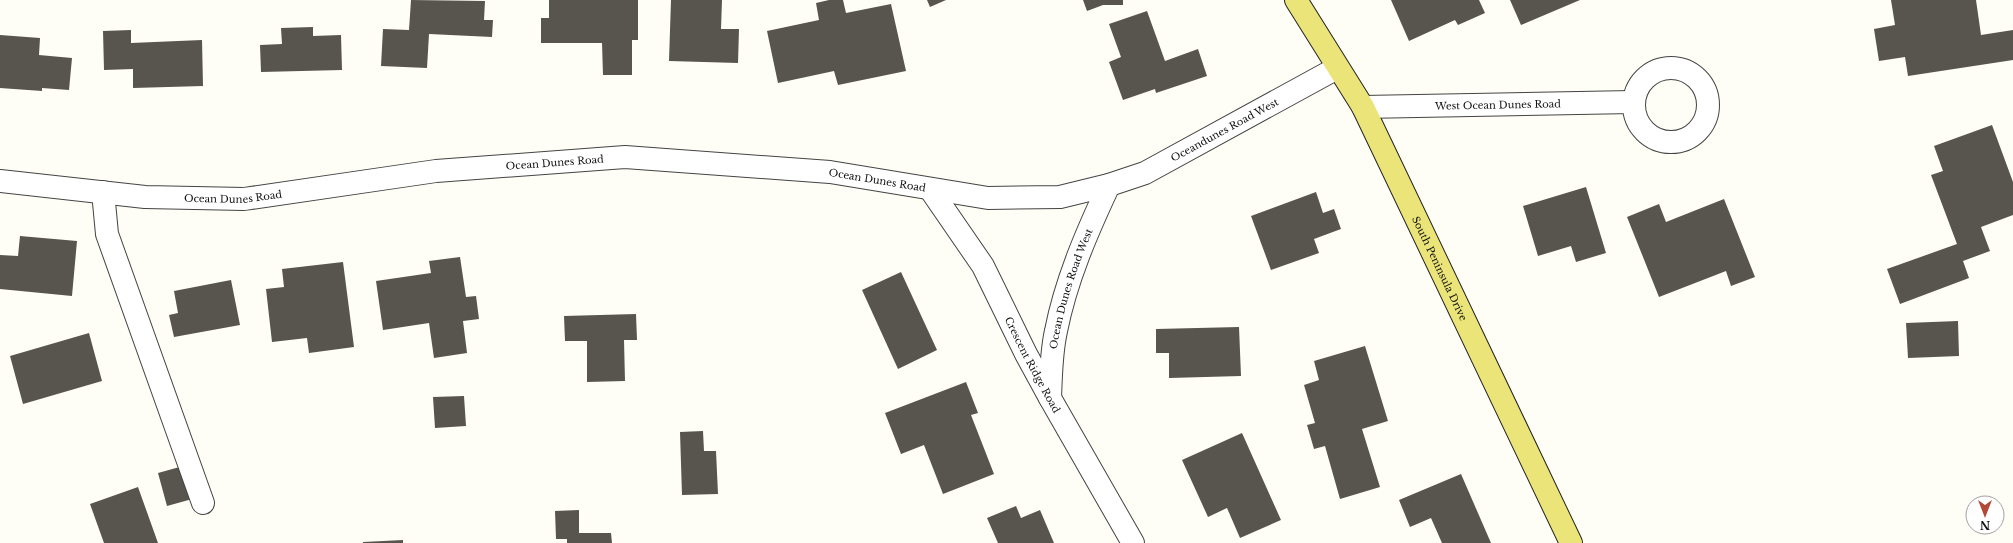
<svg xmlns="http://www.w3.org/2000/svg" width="2013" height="543" font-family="'Libre Baskerville',serif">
<rect width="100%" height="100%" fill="#fefef6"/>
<path fill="#58544e" d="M 411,0 L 485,1 L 484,20 L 493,20 L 492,37 L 429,34 L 427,68 L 381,66 L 383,29 L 409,30 Z
M 549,0 L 638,0 L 638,40 L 632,40 L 632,75 L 603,75 L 602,43 L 541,43 L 541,18 L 549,18 Z
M 671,0 L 722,0 L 721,29 L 739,29 L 738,63 L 669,61 Z
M 829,0 L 843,0 L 846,13 L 891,4 L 906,71 L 838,85 L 834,71 L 778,83 L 767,31 L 819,20 L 816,3 Z
M 927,0 L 946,0 L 930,7 Z
M 1083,0 L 1123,0 L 1123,5 L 1103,5 L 1087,11 Z
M 1391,0 L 1479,0 L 1485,13 L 1458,25 L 1455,20 L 1409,41 Z
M 1510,0 L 1580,0 L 1521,25 Z
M 1891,0 L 1976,0 L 1981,35 L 2013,30 L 2013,60 L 1908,76 L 1905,57 L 1879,61 L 1874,29 L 1895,25 Z
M 1147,11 L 1165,61 L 1198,49 L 1207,76 L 1156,93 L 1155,89 L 1123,100 L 1109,62 L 1121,57 L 1109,24 Z
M 313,27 L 313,36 L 341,35 L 342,70 L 261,72 L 260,45 L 282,44 L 281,28 Z
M 131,30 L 131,43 L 202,40 L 203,86 L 133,88 L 133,69 L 104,70 L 103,31 Z
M 0,35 L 40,38 L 39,55 L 72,58 L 69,90 L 42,88 L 42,91 L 0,88 Z
M 1992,125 L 2013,182 L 2013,215 L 1981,227 L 1990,251 L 1963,261 L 1969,278 L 1900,304 L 1887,269 L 1957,244 L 1931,175 L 1943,171 L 1934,146 Z
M 1586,187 L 1606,253 L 1576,262 L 1571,246 L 1538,256 L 1523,206 Z
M 1316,192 L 1323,213 L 1334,209 L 1341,229 L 1314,239 L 1319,253 L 1271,270 L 1251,216 Z
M 1724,199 L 1755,277 L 1731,286 L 1726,271 L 1659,297 L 1627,217 L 1659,204 L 1666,222 Z
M 20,236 L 77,241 L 72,296 L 0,289 L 0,255 L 18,256 Z
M 460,257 L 466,297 L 476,296 L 479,319 L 463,321 L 467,353 L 434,358 L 429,323 L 383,330 L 376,281 L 431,273 L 429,261 Z
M 343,262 L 354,347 L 309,353 L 307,338 L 272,342 L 266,289 L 284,287 L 282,269 Z
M 901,272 L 937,350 L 898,369 L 862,290 Z
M 231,280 L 240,325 L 174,337 L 169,315 L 178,313 L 174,291 Z
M 636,314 L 637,340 L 624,340 L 625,381 L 587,382 L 587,341 L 565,341 L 564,316 Z
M 1958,321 L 1959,356 L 1908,358 L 1906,323 Z
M 1239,327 L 1241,376 L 1169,378 L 1169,353 L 1156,353 L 1156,329 Z
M 89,333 L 102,381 L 23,404 L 10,356 Z
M 1365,346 L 1388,421 L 1362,429 L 1380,487 L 1340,499 L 1325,446 L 1314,449 L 1307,425 L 1315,423 L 1304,385 L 1319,380 L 1314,361 Z
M 966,382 L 978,413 L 971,415 L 994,474 L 943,494 L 924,445 L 901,454 L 885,413 Z
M 464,396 L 466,426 L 435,428 L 433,397 Z
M 703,431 L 704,451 L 716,451 L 718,494 L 682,495 L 680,432 Z
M 1242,433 L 1281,520 L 1240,538 L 1227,508 L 1208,517 L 1182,460 Z
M 194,463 L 203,496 L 167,506 L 158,473 Z
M 1461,474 L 1491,543 L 1442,543 L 1431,518 L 1410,527 L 1399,500 Z
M 138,487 L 158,543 L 104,543 L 90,504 Z
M 1016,506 L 1021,518 L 1040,510 L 1054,543 L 998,543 L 987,518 Z
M 579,510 L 579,533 L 611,533 L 612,543 L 567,543 L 567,539 L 556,539 L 555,511 Z
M 403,540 L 403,543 L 363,543 L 363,542 Z"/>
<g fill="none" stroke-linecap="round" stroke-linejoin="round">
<defs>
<g id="minor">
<circle cx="1671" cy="105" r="37"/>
<path id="s1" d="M 1363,107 L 1633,102"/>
<path id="s2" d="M 0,181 L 145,197 L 244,199 L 436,171 L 625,157 L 830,172 L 988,198 L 1060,197 L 1109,185 L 1145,173 L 1337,68"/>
<path id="s3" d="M 930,189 L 983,266 L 1026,354 L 1050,398 L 1133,543"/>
<path d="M 103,192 L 107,234 L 203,503"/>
<path id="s4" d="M 1050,398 C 1051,376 1051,353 1056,331 C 1066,280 1087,232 1109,185"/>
</g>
<g id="major">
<path id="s5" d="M 1296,0 L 1363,107 L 1571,543"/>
</g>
</defs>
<use href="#minor" stroke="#444" stroke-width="24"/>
<use href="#major" stroke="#222" stroke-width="24"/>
<use href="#minor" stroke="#fff" stroke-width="22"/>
<use href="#major" stroke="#eae479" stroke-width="22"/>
</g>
<g text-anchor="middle" stroke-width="4" stroke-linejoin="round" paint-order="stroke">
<g font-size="10" fill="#111" stroke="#fff">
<text dy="4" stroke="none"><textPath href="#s1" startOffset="135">West Ocean Dunes Road</textPath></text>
<text dy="4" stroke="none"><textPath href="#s2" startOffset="1245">Oceandunes Road West</textPath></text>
<text dy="4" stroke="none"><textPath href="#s2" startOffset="558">Ocean Dunes Road</textPath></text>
<text dy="4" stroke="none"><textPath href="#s2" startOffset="882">Ocean Dunes Road</textPath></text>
<text dy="4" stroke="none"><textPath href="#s2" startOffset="234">Ocean Dunes Road</textPath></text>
<text dy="4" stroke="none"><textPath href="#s5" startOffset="305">South Peninsula Drive</textPath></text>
<text dy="4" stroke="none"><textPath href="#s4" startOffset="112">Ocean Dunes Road West</textPath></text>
<text dy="4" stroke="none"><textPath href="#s3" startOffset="204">Crescent Ridge Road</textPath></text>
</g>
</g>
<g transform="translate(1985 515) rotate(180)"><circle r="19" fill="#ffffff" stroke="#a0a0a0"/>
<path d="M0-3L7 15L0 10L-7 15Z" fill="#b44836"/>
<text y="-6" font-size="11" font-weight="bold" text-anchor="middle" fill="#111111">N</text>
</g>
</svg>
